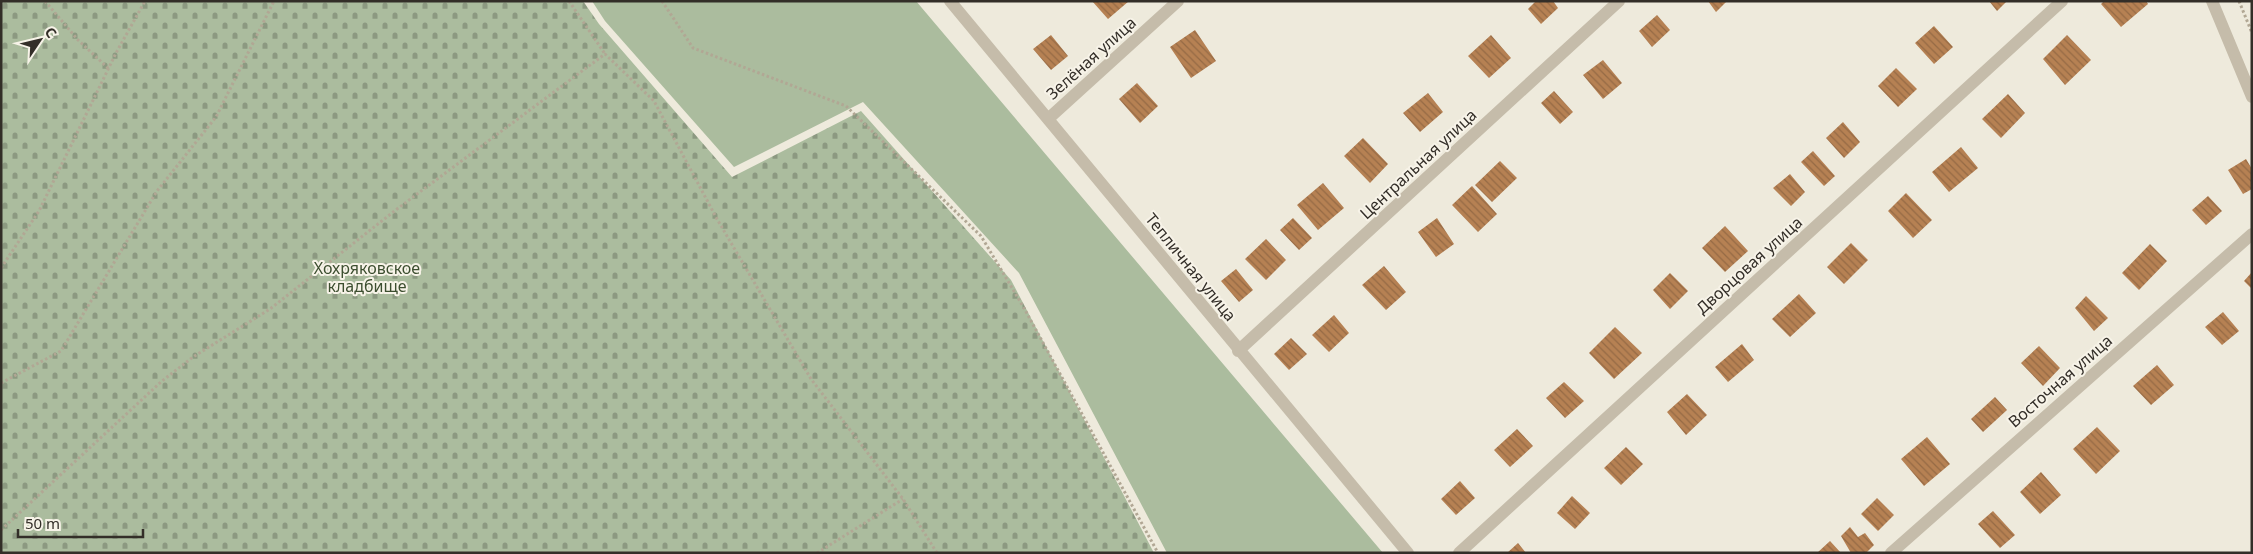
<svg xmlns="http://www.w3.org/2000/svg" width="2253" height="554" font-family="'Noto Sans',sans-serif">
<defs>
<pattern id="cemetery-stones" width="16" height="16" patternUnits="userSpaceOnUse" patternTransform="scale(1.25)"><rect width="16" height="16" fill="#abbc9e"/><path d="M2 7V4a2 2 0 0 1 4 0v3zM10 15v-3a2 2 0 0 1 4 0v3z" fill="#8c9981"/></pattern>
<pattern id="building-back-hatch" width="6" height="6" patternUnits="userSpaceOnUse" patternTransform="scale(1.25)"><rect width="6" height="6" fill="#b68153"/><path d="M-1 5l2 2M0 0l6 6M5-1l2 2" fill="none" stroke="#956a45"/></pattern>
</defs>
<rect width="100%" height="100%" fill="#eeeadc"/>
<path fill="#abbc9e" d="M 592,1 L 916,1 L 1383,553 L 1167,553 L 1019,273 L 863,102 L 734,167 L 605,21 Z"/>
<path fill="url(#cemetery-stones)" d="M 1,1 L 583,1 L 599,24 L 732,177 L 861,111 L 1011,280 L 1154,553 L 1,553 Z"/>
<path fill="url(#building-back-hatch)" d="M 1092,1 L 1129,1 L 1108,19 Z
M 1536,1 L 1553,1 L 1558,8 L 1541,24 L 1528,9 Z
M 1708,1 L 1727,1 L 1716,12 Z
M 1989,1 L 2007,1 L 1997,11 Z
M 2104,1 L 2146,1 L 2148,4 L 2121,27 L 2101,4 Z
M 1657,15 L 1670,30 L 1652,47 L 1639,31 Z
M 1934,26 L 1953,47 L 1934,64 L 1915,43 Z
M 1195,30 L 1216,61 L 1191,78 L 1170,47 Z
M 1051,35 L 1068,56 L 1051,70 L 1033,49 Z
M 1491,35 L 1511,58 L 1489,78 L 1468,56 Z
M 2067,35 L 2091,60 L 2065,85 L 2043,59 Z
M 1603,60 L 1622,83 L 1603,99 L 1583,75 Z
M 1896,68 L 1917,89 L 1898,107 L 1878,86 Z
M 1137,83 L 1158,106 L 1140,123 L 1119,99 Z
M 1554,91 L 1573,112 L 1560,124 L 1541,103 Z
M 1428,93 L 1443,112 L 1420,132 L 1403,113 Z
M 2008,94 L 2025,113 L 2001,138 L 1982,119 Z
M 1843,122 L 1860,142 L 1844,158 L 1826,138 Z
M 1363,138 L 1388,164 L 1370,183 L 1344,156 Z
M 1961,147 L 1978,168 L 1949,192 L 1932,172 Z
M 1813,151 L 1835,176 L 1824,186 L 1801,162 Z
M 2246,159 L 2252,169 L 2252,189 L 2243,194 L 2228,170 Z
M 1500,161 L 1517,178 L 1492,202 L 1475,185 Z
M 1790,174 L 1805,192 L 1791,206 L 1773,188 Z
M 1323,183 L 1344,208 L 1318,230 L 1297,205 Z
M 1472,186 L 1497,214 L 1478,232 L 1452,205 Z
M 1906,193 L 1932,220 L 1913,238 L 1888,211 Z
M 2208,196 L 2222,211 L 2206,225 L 2192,210 Z
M 1293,218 L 1312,238 L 1299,250 L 1280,230 Z
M 1437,218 L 1454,244 L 1436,257 L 1418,232 Z
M 1725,226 L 1748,251 L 1725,272 L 1702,248 Z
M 1266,239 L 1286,260 L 1266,280 L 1245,259 Z
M 1851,243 L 1868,260 L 1844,284 L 1827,267 Z
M 2150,244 L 2167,261 L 2139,290 L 2122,273 Z
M 1384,266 L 1406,292 L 1386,310 L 1362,285 Z
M 1236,269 L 1253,290 L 1239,302 L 1221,281 Z
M 2252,272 L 2252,289 L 2244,281 Z
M 1670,273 L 1688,291 L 1670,309 L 1653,290 Z
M 1799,294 L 1816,313 L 1790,337 L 1772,319 Z
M 2086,296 L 2108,318 L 2094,331 L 2075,308 Z
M 2223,312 L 2239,331 L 2222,345 L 2205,327 Z
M 1334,315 L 1349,333 L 1329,352 L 1312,335 Z
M 1615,327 L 1642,353 L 1614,379 L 1589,353 Z
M 1291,338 L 1307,354 L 1289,370 L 1274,354 Z
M 1742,344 L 1754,360 L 1728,382 L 1715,367 Z
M 2039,346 L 2060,368 L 2043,386 L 2021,363 Z
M 2157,365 L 2174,385 L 2151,405 L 2133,386 Z
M 1564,382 L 1584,401 L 1565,418 L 1546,398 Z
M 1687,394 L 1707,415 L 1686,435 L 1667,412 Z
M 1995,397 L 2007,410 L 1983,432 L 1971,419 Z
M 2097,427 L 2120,451 L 2096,474 L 2073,449 Z
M 1517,429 L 1533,446 L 1510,467 L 1494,450 Z
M 1927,437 L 1950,464 L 1924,486 L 1901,459 Z
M 1626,447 L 1643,464 L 1621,485 L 1604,468 Z
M 2041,472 L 2061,495 L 2040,514 L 2020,492 Z
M 1460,481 L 1475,498 L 1456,515 L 1441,499 Z
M 1572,496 L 1590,513 L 1575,529 L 1557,513 Z
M 1877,498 L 1894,515 L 1878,531 L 1861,514 Z
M 1993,511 L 2015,535 L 2000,548 L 1978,524 Z
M 1850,527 L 1858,537 L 1865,533 L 1874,545 L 1866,553 L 1851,553 L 1841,536 Z
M 1830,541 L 1841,553 L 1817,553 Z
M 1518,543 L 1526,553 L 1507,553 Z"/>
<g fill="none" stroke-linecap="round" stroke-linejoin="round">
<path stroke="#b1a794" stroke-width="3" stroke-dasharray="2.5 2.5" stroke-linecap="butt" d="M 45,1 L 78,40 L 109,69
M 569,1 L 605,54
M 662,1 L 693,48 L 846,106 L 981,236 L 1024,308 L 1158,553
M 2239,1 L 2252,33
M 1,268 L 39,211 L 116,53 L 145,1
M 1,383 L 61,351 L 157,191 L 216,117 L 274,1
M 1,530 L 162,381 L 193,357 L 270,309 L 397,209 L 605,54 L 654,101 L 717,219 L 811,379 L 903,499 L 937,553
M 817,553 L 903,499"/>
<path stroke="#c5bcaa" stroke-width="12" d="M 950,1 L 1408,553
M 2212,1 L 2252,97
M 1048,119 L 1178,1
M 1238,351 L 1619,1
M 1459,553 L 2062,1
M 1891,553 L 2252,234"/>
</g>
<g text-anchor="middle" stroke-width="4" stroke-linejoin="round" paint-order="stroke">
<g font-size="16" fill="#332e28" stroke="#f7f3e8">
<text transform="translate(1091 58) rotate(-42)" y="6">Зелёная улица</text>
<text transform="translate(1418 164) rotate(-43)" y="6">Центральная улица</text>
<text transform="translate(1749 265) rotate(-42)" y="6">Дворцовая улица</text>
<text transform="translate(1191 267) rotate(51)" y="6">Тепличная улица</text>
<text transform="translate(2060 381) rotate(-41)" y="6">Восточная улица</text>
</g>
<g font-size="16" fill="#3c4e2f" stroke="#f7f3e8">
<text x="367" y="274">Хохряковское<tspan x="367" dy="18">кладбище</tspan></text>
</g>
</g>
<rect width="2253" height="554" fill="none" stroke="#332e28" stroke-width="5"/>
<g transform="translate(40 40) rotate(55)" stroke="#f7f3e8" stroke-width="4" paint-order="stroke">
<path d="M0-4L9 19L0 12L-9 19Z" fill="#332e28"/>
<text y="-8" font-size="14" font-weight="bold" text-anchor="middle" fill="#332e28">С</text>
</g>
<path d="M18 529v8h125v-8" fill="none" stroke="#332e28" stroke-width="2.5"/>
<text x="25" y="529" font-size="15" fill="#332e28" stroke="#f7f3e8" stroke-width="4" paint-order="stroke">50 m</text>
</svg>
